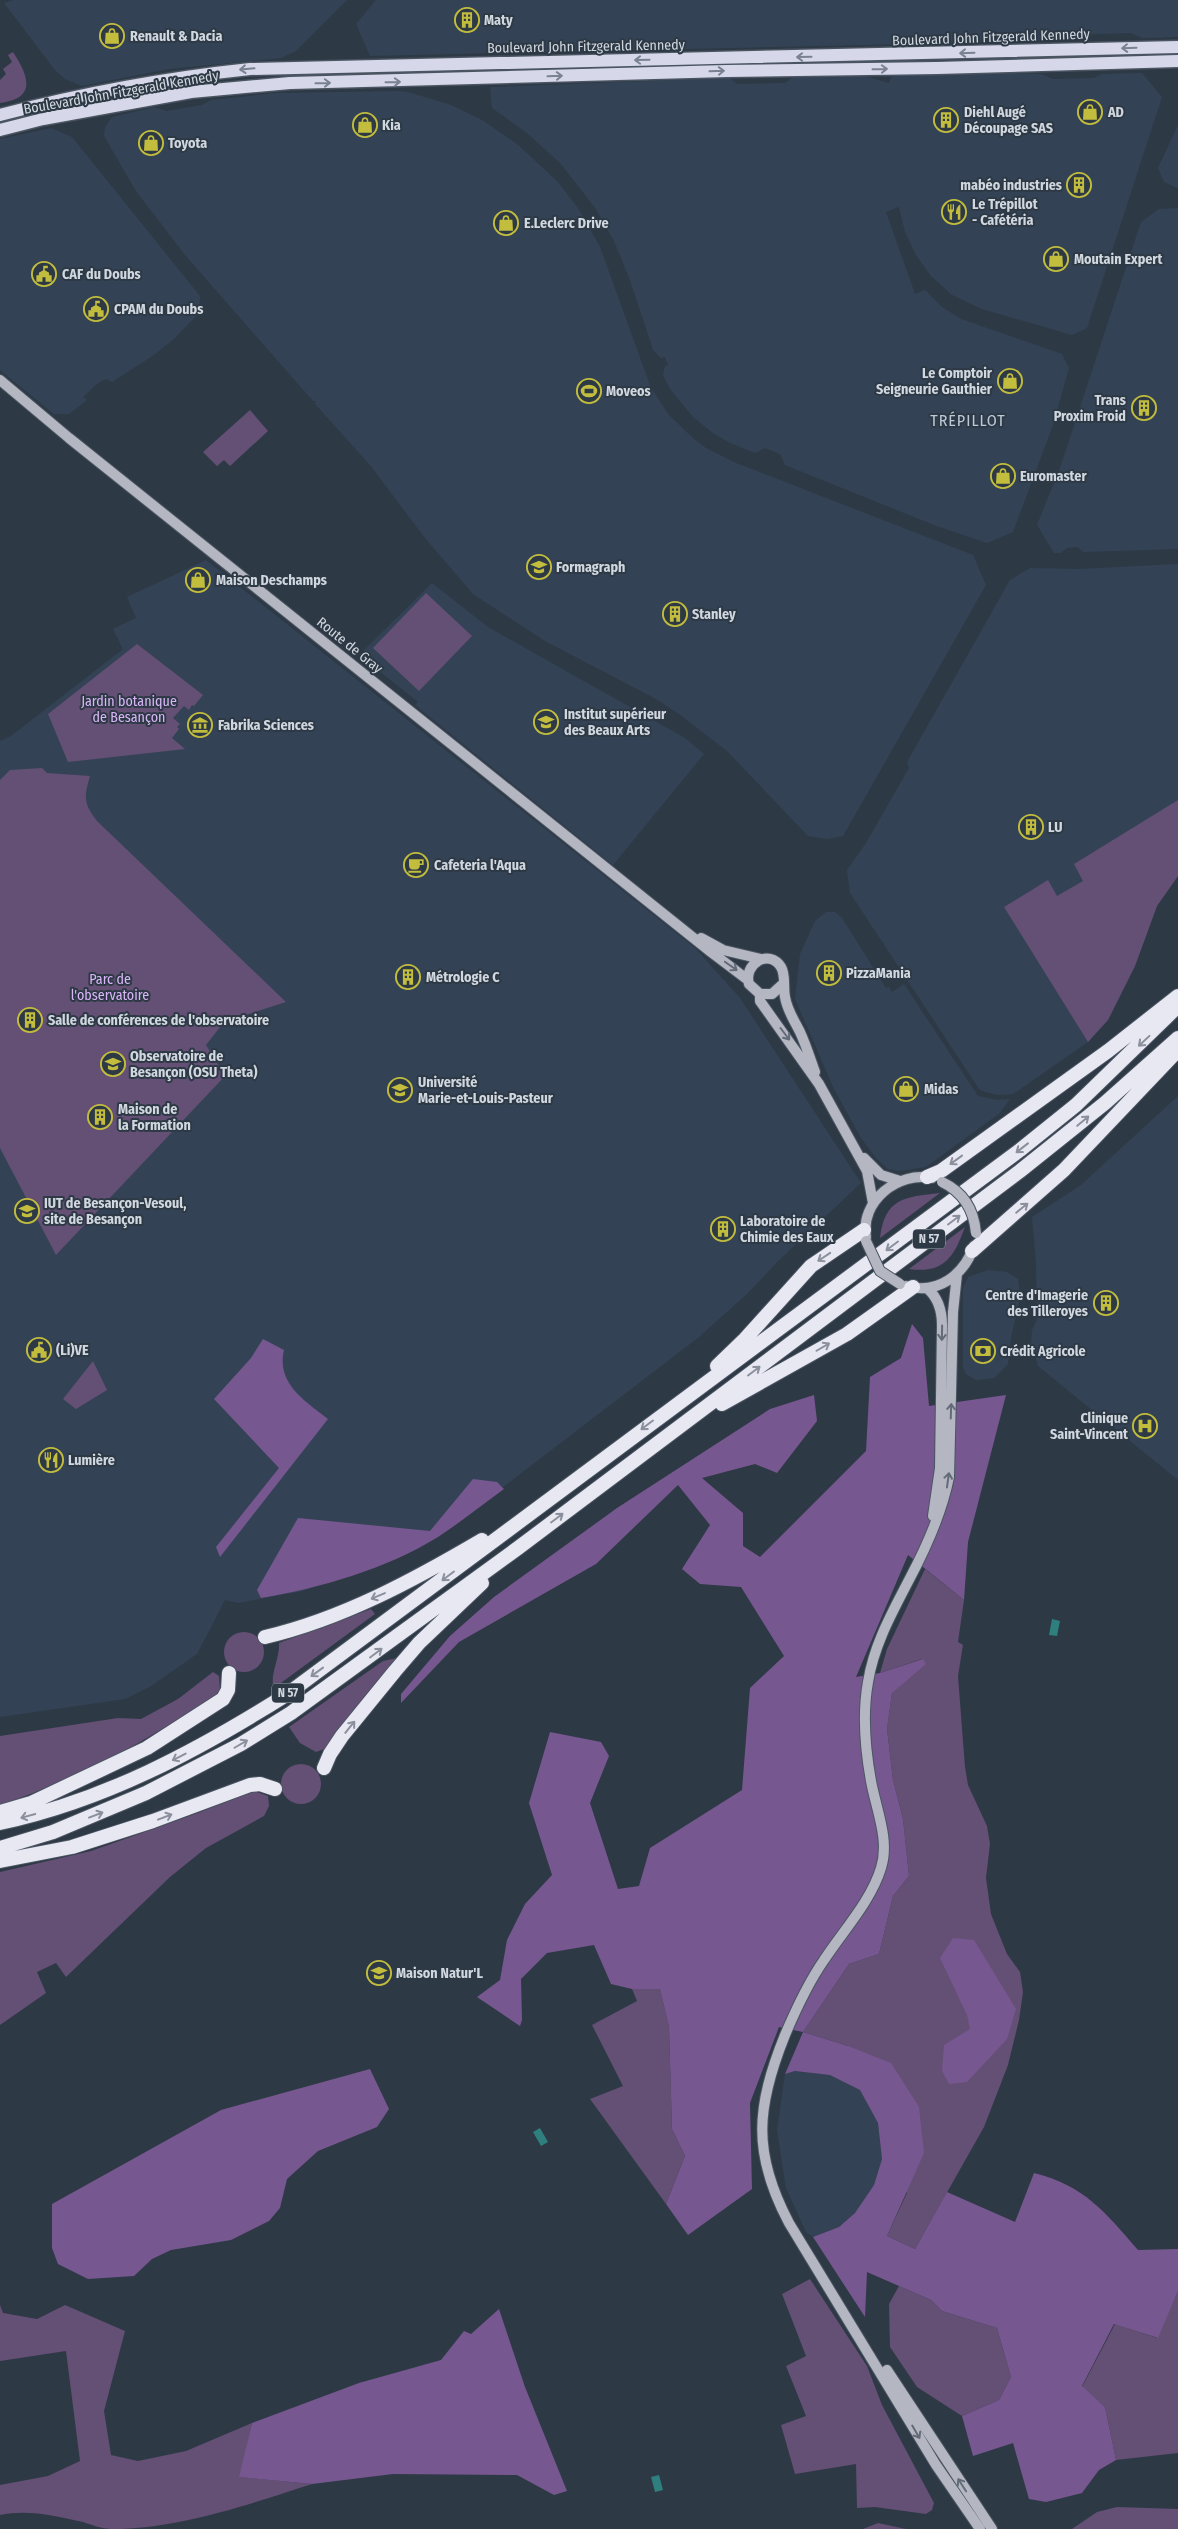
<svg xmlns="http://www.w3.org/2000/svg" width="1178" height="2529" font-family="'Fira Sans Condensed',sans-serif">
<rect width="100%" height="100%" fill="#2e3946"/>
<path fill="#334355" d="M 13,0 L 347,0 L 296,51 L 281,58 L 169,69 L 82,86 L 65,79 L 55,70 L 4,3 Z
M 376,0 L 1178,0 L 1178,37 L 1142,38 L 1131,33 L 1094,34 L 1081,40 L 370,56 L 356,24 Z
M 1013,73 L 1041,74 L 1053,79 L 1094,78 L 1102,74 L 1142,73 L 1162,97 L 1087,328 L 1072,335 L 982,309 L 952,295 L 931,276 L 916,255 L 905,232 L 899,207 L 886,212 L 915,294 L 925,290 L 942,307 L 961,319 L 1062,354 L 1069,368 L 1053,425 L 1013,532 L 987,543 L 934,525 L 785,465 L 780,454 L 765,448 L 755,453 L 728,442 L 713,433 L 693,417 L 670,389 L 663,375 L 665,366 L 668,365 L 665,357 L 661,358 L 653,350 L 630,280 L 614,241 L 596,209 L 560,163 L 527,133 L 492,108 L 490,87 L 730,78 L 737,84 L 785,83 L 793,77 L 861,75 L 889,83 L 892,75 Z
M 398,91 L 408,92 L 451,105 L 482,120 L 517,144 L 558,182 L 580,211 L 600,247 L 651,388 L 669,415 L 694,439 L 706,448 L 736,463 L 973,555 L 986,585 L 843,836 L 827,839 L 808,836 L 727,751 L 679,714 L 656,699 L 545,641 L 473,594 L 425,538 L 370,465 L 315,404 L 316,401 L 313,401 L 185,255 L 136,191 L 104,136 L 105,127 L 112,117 L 155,107 L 166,111 L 202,105 L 211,100 L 276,93 Z
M 1178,125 L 1178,188 L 1177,188 L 1164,182 L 1158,168 Z
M 51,128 L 72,137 L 200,296 L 199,313 L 174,339 L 151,357 L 112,382 L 106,379 L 98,383 L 83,397 L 87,400 L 69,414 L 54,414 L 0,370 L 0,139 Z
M 1178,208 L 1178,549 L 1083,552 L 1078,547 L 1067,548 L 1061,553 L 1054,553 L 1037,525 L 1060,468 L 1141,222 L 1159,209 Z
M 206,560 L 695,948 L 740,998 L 861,1183 L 778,1261 L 748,1293 L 699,1337 L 438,1537 L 398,1557 L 303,1591 L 238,1603 L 225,1600 L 197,1654 L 151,1686 L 125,1699 L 0,1717 L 0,741 L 11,736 L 123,649 L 113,629 L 136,618 L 127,597 Z
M 1178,564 L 1178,876 L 1157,906 L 1135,966 L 1108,1020 L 1088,1042 L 1013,1094 L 999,1095 L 985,1092 L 979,1089 L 850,893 L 847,870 L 866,843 L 909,768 L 907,762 L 1010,580 L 1030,568 L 1079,569 Z
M 432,583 L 488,627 L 685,738 L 704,754 L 613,865 L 415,705 L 418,702 L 359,655 Z
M 826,912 L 835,912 L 842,918 L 886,988 L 889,987 L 892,992 L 904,984 L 978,1096 L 997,1100 L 1010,1099 L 1000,1113 L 926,1167 L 900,1171 L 888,1169 L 876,1158 L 861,1138 L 834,1089 L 795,999 L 800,954 L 815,921 Z
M 1178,1096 L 1178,1480 L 1038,1366 L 1031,1343 L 1032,1330 L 1037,1319 L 1036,1263 L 1032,1217 L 1081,1185 Z
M 988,1270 L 1007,1272 L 1018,1279 L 1020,1298 L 1011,1338 L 1008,1364 L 994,1378 L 976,1380 L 966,1374 L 963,1367 L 963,1288 L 968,1277 Z
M 795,2071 L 831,2075 L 860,2090 L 878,2123 L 882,2159 L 874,2185 L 855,2213 L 839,2227 L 813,2237 L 806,2232 L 786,2188 L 777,2130 L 785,2074 Z"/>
<path fill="#644f75" d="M 13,52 C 28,75 38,98 0,103 L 0,80 L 6,74 L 3,69 L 12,62 L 8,55 Z
M 250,410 L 268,431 L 230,466 L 224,460 L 217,466 L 203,452 Z
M 426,593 L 472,636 L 419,691 L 373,648 Z
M 137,644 L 203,695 L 194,706 L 192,705 L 189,710 L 184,706 L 173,718 L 180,724 L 177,727 L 179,729 L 172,738 L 185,749 L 68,762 L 48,714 Z
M 42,768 L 47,773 L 90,776 C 84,797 83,803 97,821 L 286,1002 L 224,1022 L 206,1045 L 225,1076 L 56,1255 L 0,1148 L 0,780 L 10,770 Z
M 1178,800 L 1178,876 L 1157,906 L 1135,966 L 1108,1020 L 1088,1042 L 1004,907 L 1048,880 L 1057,896 L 1083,881 L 1074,864 Z
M 940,1193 L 880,1238 C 885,1198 904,1197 940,1193 Z
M 965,1227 C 954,1257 944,1274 909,1269 Z
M 93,1361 L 107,1390 L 76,1409 L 63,1399 Z
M 925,1569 L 964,1600 L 958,1642 L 963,1645 L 958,1676 L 965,1767 L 968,1785 L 987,1826 L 990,1844 L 986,1878 L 991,1914 L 1007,1954 L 1020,1972 L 1023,1992 L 1019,2020 L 1008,2065 L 984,2127 L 915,2249 L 887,2236 L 907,2193 L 848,2046 L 803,2032 L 849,1964 L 879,1954 L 893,1896 L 909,1876 L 903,1819 L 893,1780 L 887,1729 L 892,1693 L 922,1659 L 880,1673 L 887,1649 Z
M 371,1609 L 375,1614 L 274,1688 C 269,1676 280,1659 279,1643 Z
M224 1652a20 20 0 1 1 40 0a20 20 0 1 1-40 0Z
M 397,1658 L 327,1748 L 316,1752 L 300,1743 L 289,1727 L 383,1661 Z
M 213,1672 L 219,1676 L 220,1690 C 211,1702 196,1708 183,1716 C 125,1753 65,1783 0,1805 L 0,1736 L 118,1718 L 141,1719 L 178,1699 Z
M281 1784a20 20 0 1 1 40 0a20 20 0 1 1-40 0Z
M 254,1791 L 268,1796 L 269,1806 L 264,1816 L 206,1848 L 170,1877 L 66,1977 L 56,1963 L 37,1972 L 46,1993 L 0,2025 L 0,1872 L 91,1851 L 198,1813 Z
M 660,1988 L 669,2027 L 672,2129 L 685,2156 L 666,2204 L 590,2099 L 623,2086 L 592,2025 L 637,2001 L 632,1989 Z
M 810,2279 L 867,2366 L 882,2405 L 934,2503 L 932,2510 L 926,2514 L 875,2507 L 857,2508 L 856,2464 L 795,2474 L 781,2425 L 806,2416 L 786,2366 L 806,2356 L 782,2294 Z
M 899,2286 L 931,2300 L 942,2311 L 997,2328 L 1011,2377 L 999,2400 L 962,2416 L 917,2387 L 890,2347 L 889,2304 Z
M 1178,2291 L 1178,2453 L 1116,2460 L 1105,2407 L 1082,2387 L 1115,2324 L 1157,2338 Z
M 0,2305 L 3,2313 L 37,2319 L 65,2305 L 125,2331 L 104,2411 L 111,2455 L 138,2461 L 186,2451 L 252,2423 L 240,2477 L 312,2484 C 250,2504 178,2529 112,2529 C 102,2529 92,2525 83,2522 C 56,2516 27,2509 0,2515 L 0,2485 L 48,2476 L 80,2461 L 66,2351 L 0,2361 Z
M 1117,2507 L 1178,2509 L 1178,2529 L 1072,2529 L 1097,2512 Z
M 878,2523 L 906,2529 L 863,2529 Z"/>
<path fill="#775790" d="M 912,1324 L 923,1338 L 929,1406 L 1006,1395 L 968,1542 L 964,1600 L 908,1555 L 856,1677 L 880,1673 L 923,1659 L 926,1664 L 892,1693 L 887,1729 L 893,1780 L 903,1819 L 909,1876 L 893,1896 L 879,1954 L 849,1964 L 803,2032 L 848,2046 L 891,2063 L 919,2107 L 924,2153 L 887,2236 L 915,2249 L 947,2192 L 1015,2222 L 1034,2173 C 1084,2185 1106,2213 1138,2250 L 1178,2249 L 1178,2291 L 1158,2338 L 1114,2324 L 1082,2386 L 1105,2407 L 1116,2460 L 1099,2470 L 1082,2493 L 1046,2502 L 1029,2499 L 1013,2443 L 973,2456 L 962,2416 L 999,2400 L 1011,2377 L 997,2328 L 942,2311 L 931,2300 L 867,2272 L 865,2317 L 813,2237 L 839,2227 L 855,2213 L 874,2185 L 882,2159 L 878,2123 L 860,2090 L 830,2075 L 795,2071 L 785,2074 L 803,2032 L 779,2027 L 750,2103 L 752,2189 L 688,2235 L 666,2204 L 685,2156 L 672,2129 L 669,2027 L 660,1989 L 632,1989 L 611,1984 L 594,1945 L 547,1953 L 521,1979 L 522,2020 L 520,2026 L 477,1997 L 500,1980 L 507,1940 L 525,1904 L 552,1875 L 529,1803 L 550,1732 L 601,1742 L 609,1756 L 590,1803 L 618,1889 L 639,1886 L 650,1848 L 742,1790 L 750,1688 L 784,1656 L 741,1587 L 700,1584 L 682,1569 L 710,1525 L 678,1485 L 596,1564 L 459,1642 L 401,1703 L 401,1694 L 450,1636 L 494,1597 L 617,1508 L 770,1409 L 814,1395 L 817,1421 L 777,1473 L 755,1464 L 702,1478 L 743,1513 L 743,1546 L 760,1557 L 866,1451 L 870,1377 L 901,1358 Z
M 263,1339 L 284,1350 C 276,1383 305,1401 328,1419 L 220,1557 L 216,1547 L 279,1468 L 214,1399 L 251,1358 Z
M 473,1479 L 497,1482 L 504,1489 C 482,1505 461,1522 438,1537 C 386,1569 321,1588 261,1598 L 257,1590 L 298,1518 L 430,1531 Z
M 953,1938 L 974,1940 L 1016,2009 L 1007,2039 L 967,2082 L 949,2084 L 942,2071 L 944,2045 L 970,2029 L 967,2015 L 940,1958 Z
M 370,2069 L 389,2109 L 377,2127 L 318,2151 L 287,2179 L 280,2208 L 269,2221 L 231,2240 L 171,2250 L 152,2259 L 134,2276 L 88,2279 L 58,2264 L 52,2248 L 52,2204 L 221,2110 Z
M 499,2309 L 525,2387 L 567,2491 L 554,2495 L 517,2475 L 393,2474 L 312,2484 L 239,2477 L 252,2423 L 359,2383 L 441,2360 L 464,2331 L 471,2334 Z"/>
<path fill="#2f7f7e" d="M 1052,1619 L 1060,1621 L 1057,1636 L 1049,1635 Z
M 540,2128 L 548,2142 L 541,2146 L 533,2132 Z
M 659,2475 L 663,2490 L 655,2492 L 651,2477 Z"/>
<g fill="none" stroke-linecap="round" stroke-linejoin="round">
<defs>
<path id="secondary" d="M 0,380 L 69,438 L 711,952 L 748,980
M 701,938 L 723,950 L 761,959
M 783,984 L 772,994 L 760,994 L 749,984 C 743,964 769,948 781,967 C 786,975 783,987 785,997 C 787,1010 794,1020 800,1032 C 806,1045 810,1058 815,1072
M 760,994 L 760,1001 L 819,1084 L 867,1171 L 873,1203
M 864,1158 L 881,1175 L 900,1181
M 866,1237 C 860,1201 898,1171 932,1178
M 957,1274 L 953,1312 L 949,1477 C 942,1512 927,1546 910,1578 C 893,1611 874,1644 868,1682 C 862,1715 865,1748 871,1781 C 876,1809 890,1840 881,1868 C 871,1901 843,1931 824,1960 C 808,1983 796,2009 785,2035 C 756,2107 752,2153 789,2223 L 936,2465 L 980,2529
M 906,1286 C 938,1295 964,1275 974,1246
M 928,1289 C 939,1299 942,1311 942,1325 L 940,1468 L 933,1516
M 887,2370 L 992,2529"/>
<path id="primary" d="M 0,115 C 83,93 165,78 250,69 L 1178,47
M 0,130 L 43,119 L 191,92 L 290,83 L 727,71 L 937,68 L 1178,61"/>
<path id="trunk" d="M 927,1177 L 941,1171 L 1108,1051 L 1178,996
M 972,1251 L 1064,1170 L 1178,1050
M 717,1366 L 745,1339 L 811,1266 L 864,1230
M 722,1404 L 847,1334 L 913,1287
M 265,1637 C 342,1619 414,1580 482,1540
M 324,1768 L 330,1754 L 342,1736 L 395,1671 L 419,1643 L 482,1583
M 0,1812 L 31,1803 L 147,1748 L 223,1699 L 228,1690 L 229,1673
M 0,1823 C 104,1801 197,1751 286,1695 L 1020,1150 L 1076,1105 L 1178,1006
M 0,1848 L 53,1832 L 146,1793 L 241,1744 L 291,1713 L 518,1548 L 1020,1171 L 1105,1103 L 1178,1038
M 0,1861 L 72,1847 L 153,1821 L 250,1785 L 260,1784 L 275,1789"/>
</defs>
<use href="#secondary" stroke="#4b5562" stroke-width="12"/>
<use href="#primary" stroke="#4b5562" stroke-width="15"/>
<use href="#trunk" stroke="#4b5562" stroke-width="16"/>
<use href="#secondary" stroke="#b4b6c2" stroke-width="10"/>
<use href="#primary" stroke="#d6d8e9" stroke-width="12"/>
<use href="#trunk" stroke="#e8e8f3" stroke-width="14"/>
<defs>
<path id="secondary-bridge" d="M 942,1182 C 963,1192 974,1210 976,1233
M 866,1241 L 880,1271 L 900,1284"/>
</defs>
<use href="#secondary-bridge" stroke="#4b5562" stroke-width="12" stroke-linecap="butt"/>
<use href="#secondary-bridge" stroke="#b4b6c2" stroke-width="10"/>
</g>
<defs><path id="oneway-shaft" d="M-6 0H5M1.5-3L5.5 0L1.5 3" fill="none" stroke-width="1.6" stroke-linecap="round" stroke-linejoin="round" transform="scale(1.25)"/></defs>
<g stroke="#7a818f">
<use href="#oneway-shaft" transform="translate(1129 48) rotate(178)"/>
<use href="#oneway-shaft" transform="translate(967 53) rotate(178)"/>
<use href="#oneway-shaft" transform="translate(804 57) rotate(179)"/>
<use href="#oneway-shaft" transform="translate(642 60) rotate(179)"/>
<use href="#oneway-shaft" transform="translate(247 69) rotate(175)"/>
<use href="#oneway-shaft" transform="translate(880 69) rotate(-1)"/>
<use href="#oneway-shaft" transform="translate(717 71) rotate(-2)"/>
<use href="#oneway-shaft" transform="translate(555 76) rotate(-2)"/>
<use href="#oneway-shaft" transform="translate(393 82) rotate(-1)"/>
<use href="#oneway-shaft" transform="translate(323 83) rotate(-1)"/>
</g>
<g stroke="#646b78">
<use href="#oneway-shaft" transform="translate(731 966) rotate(35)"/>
<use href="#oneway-shaft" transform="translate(785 1034) rotate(53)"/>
<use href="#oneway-shaft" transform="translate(942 1333) rotate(91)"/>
<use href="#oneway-shaft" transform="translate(951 1411) rotate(-88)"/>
<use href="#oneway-shaft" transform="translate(948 1480) rotate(-82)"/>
<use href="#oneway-shaft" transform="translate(916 2432) rotate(60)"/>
<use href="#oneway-shaft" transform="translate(962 2485) rotate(-123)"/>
</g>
<g stroke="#8b909c">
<use href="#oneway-shaft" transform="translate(1144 1041) rotate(137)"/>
<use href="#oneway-shaft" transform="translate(1083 1121) rotate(-40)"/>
<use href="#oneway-shaft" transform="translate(1022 1148) rotate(142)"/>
<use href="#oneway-shaft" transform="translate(956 1160) rotate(144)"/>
<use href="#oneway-shaft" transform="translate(1022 1208) rotate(-39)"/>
<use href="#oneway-shaft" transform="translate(954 1220) rotate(-37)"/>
<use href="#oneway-shaft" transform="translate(892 1246) rotate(143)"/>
<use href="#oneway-shaft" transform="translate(824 1257) rotate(146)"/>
<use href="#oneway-shaft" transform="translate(823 1347) rotate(-30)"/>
<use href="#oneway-shaft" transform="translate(754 1371) rotate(-37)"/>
<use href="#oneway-shaft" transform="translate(647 1425) rotate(143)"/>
<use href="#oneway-shaft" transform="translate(557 1518) rotate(-37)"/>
<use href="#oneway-shaft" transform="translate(448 1576) rotate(143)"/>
<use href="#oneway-shaft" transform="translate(378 1596) rotate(157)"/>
<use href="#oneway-shaft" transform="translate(376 1653) rotate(-37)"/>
<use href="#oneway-shaft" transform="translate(317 1672) rotate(144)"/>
<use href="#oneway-shaft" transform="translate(350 1727) rotate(-51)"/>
<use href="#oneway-shaft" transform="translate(241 1744) rotate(-30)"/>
<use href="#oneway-shaft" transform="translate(179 1757) rotate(153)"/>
<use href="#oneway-shaft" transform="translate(96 1815) rotate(-21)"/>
<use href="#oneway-shaft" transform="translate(28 1816) rotate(165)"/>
<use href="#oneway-shaft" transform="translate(165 1817) rotate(-21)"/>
</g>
<defs>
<symbol id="building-ring" viewBox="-11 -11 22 22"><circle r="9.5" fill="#2e3946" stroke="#c3bd3e" stroke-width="1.5"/><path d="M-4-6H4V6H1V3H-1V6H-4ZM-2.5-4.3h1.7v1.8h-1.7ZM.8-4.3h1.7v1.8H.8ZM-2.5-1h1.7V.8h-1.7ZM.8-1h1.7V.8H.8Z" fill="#c3bd3e"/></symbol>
<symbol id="shop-ring" viewBox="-11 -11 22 22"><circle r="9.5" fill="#2e3946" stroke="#c3bd3e" stroke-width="1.5"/><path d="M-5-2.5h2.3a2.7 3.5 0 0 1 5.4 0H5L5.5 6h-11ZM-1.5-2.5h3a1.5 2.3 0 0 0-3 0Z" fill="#c3bd3e"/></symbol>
<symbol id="restaurant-ring" viewBox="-11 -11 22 22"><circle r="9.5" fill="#2e3946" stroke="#c3bd3e" stroke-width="1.5"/><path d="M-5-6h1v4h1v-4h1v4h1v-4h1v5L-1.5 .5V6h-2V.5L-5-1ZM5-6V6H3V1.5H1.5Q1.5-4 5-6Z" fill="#c3bd3e"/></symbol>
<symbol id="civic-ring" viewBox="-11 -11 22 22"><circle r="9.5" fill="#2e3946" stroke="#c3bd3e" stroke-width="1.5"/><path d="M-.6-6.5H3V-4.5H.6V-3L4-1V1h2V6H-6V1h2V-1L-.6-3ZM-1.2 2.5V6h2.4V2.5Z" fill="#c3bd3e"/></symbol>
<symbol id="stadium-ring" viewBox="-11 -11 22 22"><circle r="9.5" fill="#2e3946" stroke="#c3bd3e" stroke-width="1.5"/><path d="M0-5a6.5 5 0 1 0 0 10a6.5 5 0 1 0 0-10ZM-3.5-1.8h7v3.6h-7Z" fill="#c3bd3e"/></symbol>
<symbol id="university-ring" viewBox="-11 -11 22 22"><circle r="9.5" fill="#2e3946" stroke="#c3bd3e" stroke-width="1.5"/><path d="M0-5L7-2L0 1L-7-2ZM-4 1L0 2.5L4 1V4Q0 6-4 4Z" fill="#c3bd3e"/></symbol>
<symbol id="museum-ring" viewBox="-11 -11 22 22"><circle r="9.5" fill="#2e3946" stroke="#c3bd3e" stroke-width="1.5"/><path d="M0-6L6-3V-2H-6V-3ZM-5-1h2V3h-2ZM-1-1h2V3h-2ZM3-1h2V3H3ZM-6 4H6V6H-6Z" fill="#c3bd3e"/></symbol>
<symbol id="cafe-ring" viewBox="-11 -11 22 22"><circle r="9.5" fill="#2e3946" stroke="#c3bd3e" stroke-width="1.5"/><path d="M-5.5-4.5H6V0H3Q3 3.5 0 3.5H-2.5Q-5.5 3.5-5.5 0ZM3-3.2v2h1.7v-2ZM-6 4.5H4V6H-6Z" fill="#c3bd3e"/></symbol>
<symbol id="bank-ring" viewBox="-11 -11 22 22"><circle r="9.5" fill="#2e3946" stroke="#c3bd3e" stroke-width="1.5"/><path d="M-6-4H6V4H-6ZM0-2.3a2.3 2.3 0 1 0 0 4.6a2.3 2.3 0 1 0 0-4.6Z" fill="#c3bd3e"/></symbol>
<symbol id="hospital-ring" viewBox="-11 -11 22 22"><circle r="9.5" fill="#2e3946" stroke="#c3bd3e" stroke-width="1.5"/><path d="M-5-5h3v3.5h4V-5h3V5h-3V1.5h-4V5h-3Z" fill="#c3bd3e"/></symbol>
<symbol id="school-ring" viewBox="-11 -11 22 22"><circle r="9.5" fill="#2e3946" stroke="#c3bd3e" stroke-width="1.5"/><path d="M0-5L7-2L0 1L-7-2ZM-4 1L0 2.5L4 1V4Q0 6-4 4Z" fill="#c3bd3e"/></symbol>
</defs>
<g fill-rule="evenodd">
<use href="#building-ring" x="453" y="6" width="28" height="28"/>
<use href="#shop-ring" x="98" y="22" width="28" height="28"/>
<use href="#shop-ring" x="1076" y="98" width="28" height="28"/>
<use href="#building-ring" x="932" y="106" width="28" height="28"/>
<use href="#shop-ring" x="351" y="111" width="28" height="28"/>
<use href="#shop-ring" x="137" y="129" width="28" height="28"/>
<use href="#building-ring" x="1065" y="171" width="28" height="28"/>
<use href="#restaurant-ring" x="940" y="198" width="28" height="28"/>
<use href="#shop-ring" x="492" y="209" width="28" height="28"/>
<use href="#shop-ring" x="1042" y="245" width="28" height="28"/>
<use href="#civic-ring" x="30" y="260" width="28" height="28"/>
<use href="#civic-ring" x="82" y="295" width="28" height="28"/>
<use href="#shop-ring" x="996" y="367" width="28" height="28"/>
<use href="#stadium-ring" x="575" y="377" width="28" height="28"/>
<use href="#building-ring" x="1130" y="394" width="28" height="28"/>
<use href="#shop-ring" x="989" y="462" width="28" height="28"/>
<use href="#university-ring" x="525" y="553" width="28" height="28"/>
<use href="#shop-ring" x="184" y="566" width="28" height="28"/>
<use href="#building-ring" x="661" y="600" width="28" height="28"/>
<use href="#university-ring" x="532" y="708" width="28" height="28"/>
<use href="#museum-ring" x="186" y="711" width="28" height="28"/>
<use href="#building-ring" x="1017" y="813" width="28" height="28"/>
<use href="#cafe-ring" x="402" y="851" width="28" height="28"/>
<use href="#building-ring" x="815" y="959" width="28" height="28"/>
<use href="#building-ring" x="394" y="963" width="28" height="28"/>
<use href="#building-ring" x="16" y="1006" width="28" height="28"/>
<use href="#university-ring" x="99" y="1050" width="28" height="28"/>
<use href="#shop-ring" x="892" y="1075" width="28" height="28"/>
<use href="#university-ring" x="386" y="1076" width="28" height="28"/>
<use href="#building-ring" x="86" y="1103" width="28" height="28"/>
<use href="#university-ring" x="13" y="1197" width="28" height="28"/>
<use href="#building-ring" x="709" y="1215" width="28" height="28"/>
<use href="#building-ring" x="1092" y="1289" width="28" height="28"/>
<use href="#civic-ring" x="25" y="1336" width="28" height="28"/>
<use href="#bank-ring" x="969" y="1337" width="28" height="28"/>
<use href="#hospital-ring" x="1131" y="1412" width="28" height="28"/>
<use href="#restaurant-ring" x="37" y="1446" width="28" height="28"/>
<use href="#school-ring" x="365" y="1959" width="28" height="28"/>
</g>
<g text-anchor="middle" stroke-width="4" stroke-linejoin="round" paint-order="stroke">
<g fill="#2e3946" stroke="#9fa8b1" stroke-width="1">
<rect x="913" y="1229.5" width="32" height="19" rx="4"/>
<rect x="272" y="1683.5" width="32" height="19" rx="4"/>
</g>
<g font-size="12" font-weight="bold" fill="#d0d7df">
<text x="929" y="1243">N 57</text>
<text x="288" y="1697">N 57</text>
</g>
<g font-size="14" font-weight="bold" fill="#d0d7df" stroke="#2e3946" text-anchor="start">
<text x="484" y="25">Maty</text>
<text x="130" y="41">Renault &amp; Dacia</text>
<text x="964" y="117">Diehl Augé<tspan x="964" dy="16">Découpage SAS</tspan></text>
<text x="1108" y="117">AD</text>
<text x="382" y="130">Kia</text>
<text x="168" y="148">Toyota</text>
<text x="1062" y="190" text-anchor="end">mabéo industries</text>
<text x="972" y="209">Le Trépillot<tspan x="972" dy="16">- Cafétéria</tspan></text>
<text x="524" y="228">E.Leclerc Drive</text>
<text x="1074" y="264">Moutain Expert</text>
<text x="62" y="279">CAF du Doubs</text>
<text x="114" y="314">CPAM du Doubs</text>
<text x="992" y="378" text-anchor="end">Le Comptoir<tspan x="992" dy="16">Seigneurie Gauthier</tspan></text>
<text x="606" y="396">Moveos</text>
<text x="1126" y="405" text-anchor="end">Trans<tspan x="1126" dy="16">Proxim Froid</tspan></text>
<text x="1020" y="481">Euromaster</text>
<text x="556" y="572">Formagraph</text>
<text x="216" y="585">Maison Deschamps</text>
<text x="692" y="619">Stanley</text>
<text x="564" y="719">Institut supérieur<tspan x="564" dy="16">des Beaux Arts</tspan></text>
<text x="218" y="730">Fabrika Sciences</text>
<text x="1048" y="832">LU</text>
<text x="434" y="870">Cafeteria l'Aqua</text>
<text x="846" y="978">PizzaMania</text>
<text x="426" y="982">Métrologie C</text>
<text x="48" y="1025">Salle de conférences de l'observatoire</text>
<text x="130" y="1061">Observatoire de<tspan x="130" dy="16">Besançon (OSU Theta)</tspan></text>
<text x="418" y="1087">Université<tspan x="418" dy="16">Marie-et-Louis-Pasteur</tspan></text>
<text x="924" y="1094">Midas</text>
<text x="118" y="1114">Maison de<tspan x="118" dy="16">la Formation</tspan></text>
<text x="44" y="1208">IUT de Besançon-Vesoul,<tspan x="44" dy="16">site de Besançon</tspan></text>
<text x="740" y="1226">Laboratoire de<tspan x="740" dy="16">Chimie des Eaux</tspan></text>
<text x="1088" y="1300" text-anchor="end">Centre d'Imagerie<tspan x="1088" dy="16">des Tilleroyes</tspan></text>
<text x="56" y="1355">(Li)VE</text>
<text x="1000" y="1356">Crédit Agricole</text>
<text x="1128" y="1423" text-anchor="end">Clinique<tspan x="1128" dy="16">Saint-Vincent</tspan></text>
<text x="68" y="1465">Lumière</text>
<text x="396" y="1978">Maison Natur'L</text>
</g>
<g font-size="14" fill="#d0d7df" stroke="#2e3946">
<text transform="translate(991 37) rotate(-2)" y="5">Boulevard John Fitzgerald Kennedy</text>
<text transform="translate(586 46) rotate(-1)" y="5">Boulevard John Fitzgerald Kennedy</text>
<text transform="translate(121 92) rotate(-10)" y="5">Boulevard John Fitzgerald Kennedy</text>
<text transform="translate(350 645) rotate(39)" y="5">Route de Gray</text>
</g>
<g font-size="14" fill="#dab5f8" stroke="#2e3946">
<text x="129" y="706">Jardin botanique<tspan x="129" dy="16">de Besançon</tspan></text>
<text x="110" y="984">Parc de<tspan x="110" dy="16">l'observatoire</tspan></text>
</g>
<g font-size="16" letter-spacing="1" fill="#bac8d7" stroke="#2e3946">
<text x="968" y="426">TRÉPILLOT</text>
</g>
</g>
</svg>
